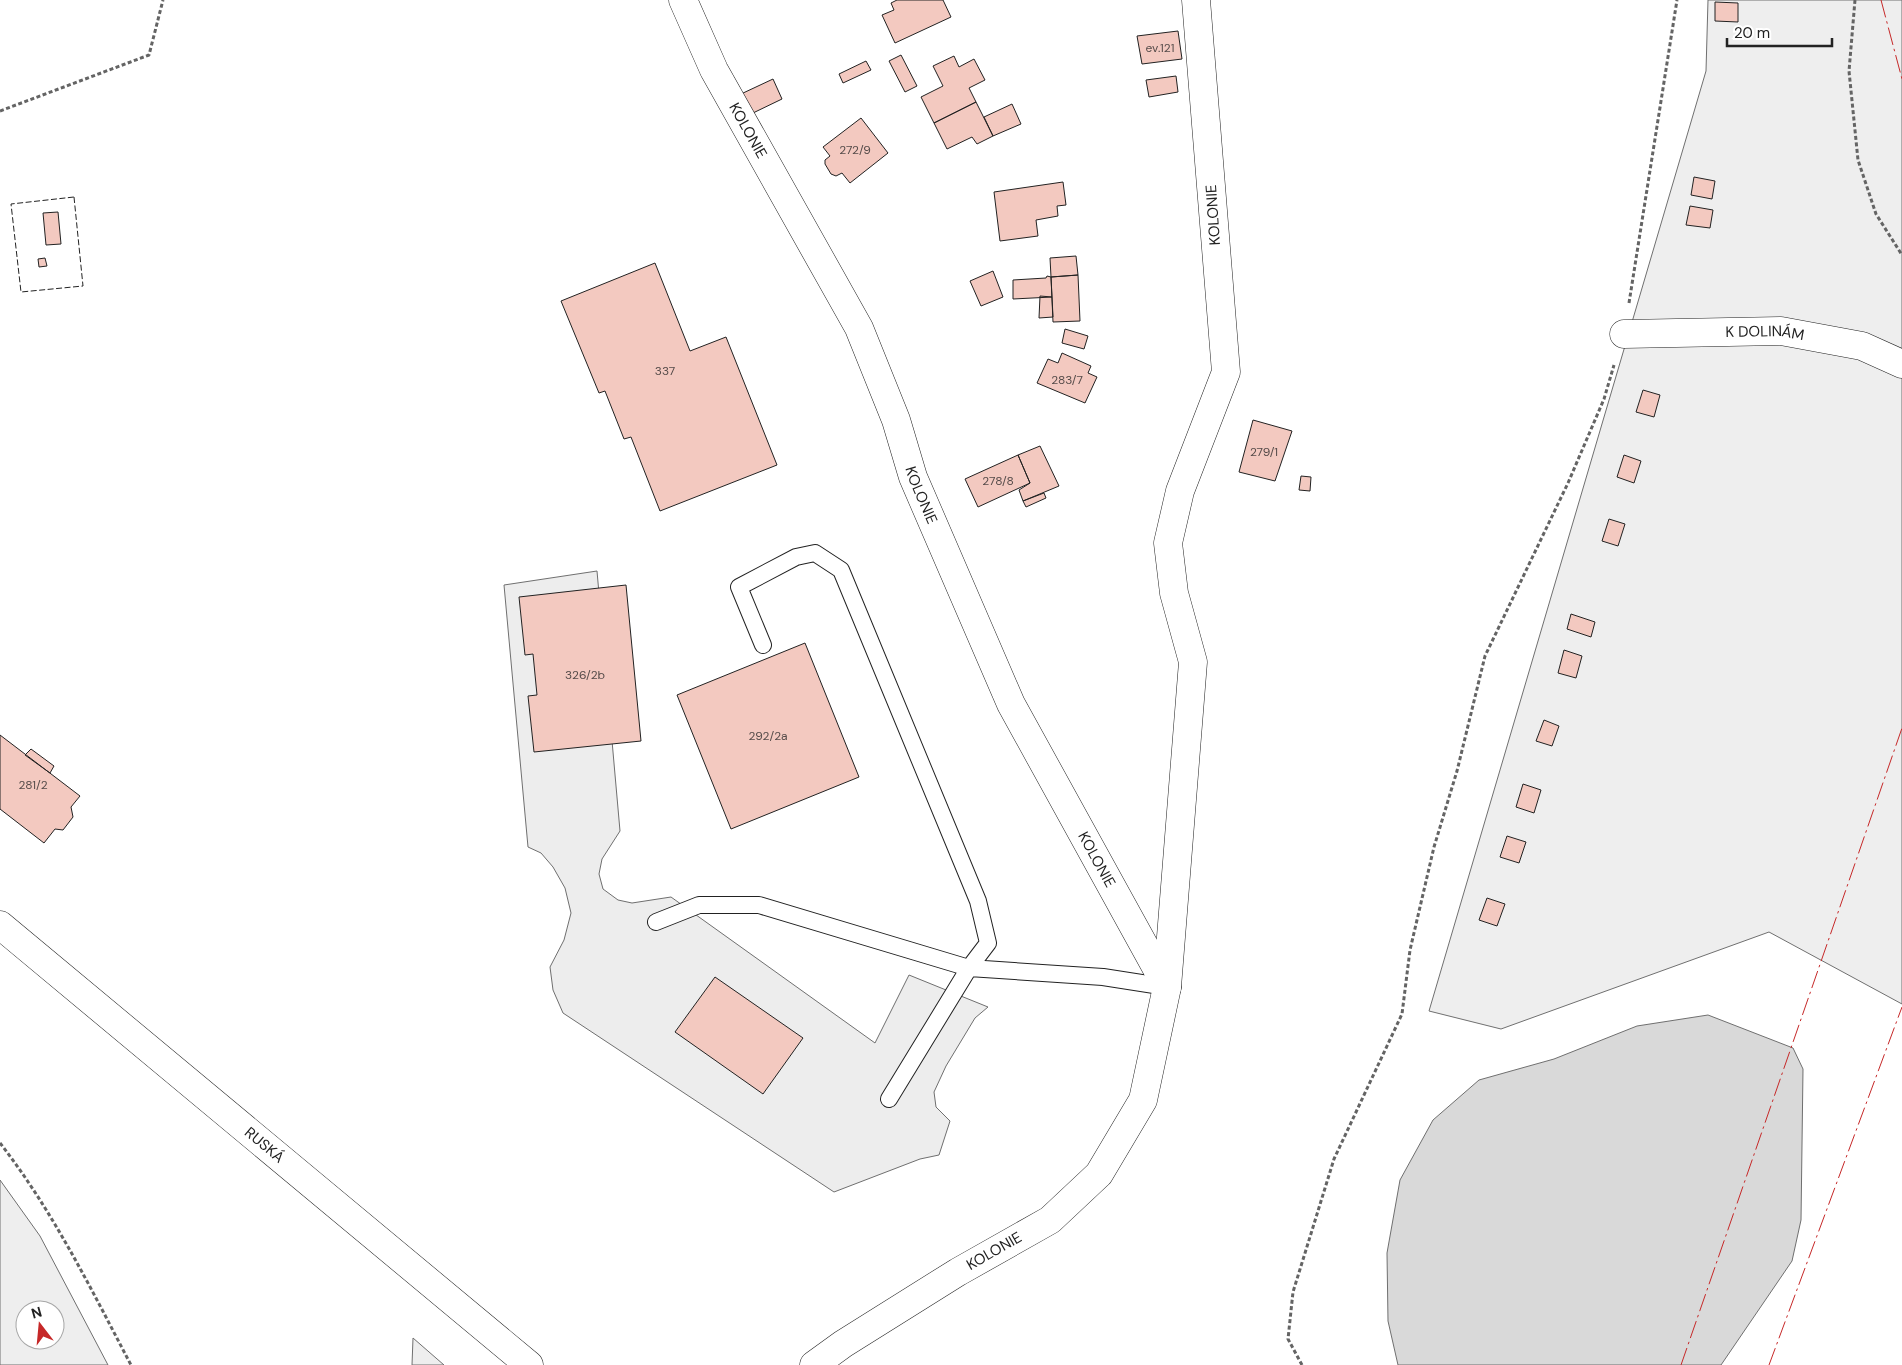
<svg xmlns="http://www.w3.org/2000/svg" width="1902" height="1365" font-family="'DM Sans',sans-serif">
<rect width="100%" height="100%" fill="#fff"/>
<path fill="#eee" stroke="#6f6f6f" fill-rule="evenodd" d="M 1708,0 L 1902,0 L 1902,1004 L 1769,932 L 1501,1029 L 1429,1011 L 1706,71 Z
M 0,1180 L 40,1236 L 108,1365 L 0,1365 ZM 25,1310 L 55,1310 L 55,1340 L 25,1340 Z
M 413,1338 L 444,1365 L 412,1365 Z"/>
<path fill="#ededed" stroke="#6f6f6f" d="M 597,571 L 620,831 L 602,859 L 599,874 L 603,889 L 618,900 L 632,903 L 671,897 L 875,1043 L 909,975 L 988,1007 L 975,1018 L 946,1066 L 934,1092 L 936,1107 L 950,1121 L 939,1155 L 920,1159 L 834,1192 L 563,1013 L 553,990 L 550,967 L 564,940 L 571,913 L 565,888 L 553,867 L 541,853 L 528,847 L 504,585 Z"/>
<path fill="#d9d9d9" stroke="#6f6f6f" d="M 1708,1015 L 1793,1048 L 1803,1069 L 1801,1220 L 1792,1261 L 1721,1365 L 1398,1365 L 1388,1321 L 1387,1253 L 1400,1180 L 1433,1120 L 1479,1080 L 1554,1059 L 1637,1026 Z"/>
<path fill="#f3c9c0" stroke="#222" d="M 897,0 L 943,0 L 951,17 L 895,43 L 882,15 L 894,10 L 891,3 Z
M 1715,2 L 1738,3 L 1738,22 L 1715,21 Z
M 1178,31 L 1182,59 L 1142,64 L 1137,36 Z
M 901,55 L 917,86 L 905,92 L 889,61 Z
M 954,56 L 959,67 L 974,59 L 985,80 L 969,88 L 976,102 L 934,123 L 921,97 L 943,86 L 933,66 Z
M 866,61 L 871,70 L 843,83 L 839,74 Z
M 1176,76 L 1178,92 L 1149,97 L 1146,80 Z
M 773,79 L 782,99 L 753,113 L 741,94 Z
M 976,102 L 993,136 L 977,144 L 972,137 L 947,149 L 934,123 Z
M 1012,104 L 1021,124 L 993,136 L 984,117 Z
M 861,118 L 888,153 L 850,183 L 842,173 L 836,176 L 831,174 L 825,164 L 825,160 L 830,156 L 823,147 Z
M 1694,177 L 1715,181 L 1712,199 L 1691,195 Z
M 1063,182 L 1066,205 L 1057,206 L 1058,216 L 1036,220 L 1038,236 L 1000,241 L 994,192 Z
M 1690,206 L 1713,210 L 1710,228 L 1686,225 Z
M 58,212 L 61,244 L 46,245 L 43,213 Z
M 1076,256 L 1078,275 L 1051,277 L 1050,258 Z
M 45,258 L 47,266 L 39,267 L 38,259 Z
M 655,263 L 690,351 L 726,337 L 777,465 L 660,511 L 631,437 L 624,439 L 605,391 L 599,393 L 561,301 Z
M 993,271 L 1003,297 L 981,306 L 970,281 Z
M 1078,275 L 1080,321 L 1053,322 L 1051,277 Z
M 1047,276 L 1051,277 L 1052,297 L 1013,299 L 1013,280 L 1046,278 Z
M 1040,296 L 1052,297 L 1053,317 L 1039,318 Z
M 1065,329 L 1088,336 L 1084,349 L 1062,343 Z
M 1062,353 L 1091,366 L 1088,373 L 1097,377 L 1085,403 L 1037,383 L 1048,359 L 1058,363 Z
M 1643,390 L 1660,395 L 1654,417 L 1636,412 Z
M 1253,420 L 1292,431 L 1275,481 L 1239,472 Z
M 1040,446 L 1059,486 L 1023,501 L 1019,490 L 1030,483 L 1018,455 Z
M 1018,455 L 1030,483 L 978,507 L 965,479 Z
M 1624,455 L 1641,461 L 1634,483 L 1617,477 Z
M 1301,476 L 1311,477 L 1310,491 L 1299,490 Z
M 1044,493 L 1046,498 L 1026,507 L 1023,501 Z
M 1609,519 L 1625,524 L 1618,546 L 1602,541 Z
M 626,585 L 641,741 L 534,752 L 528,696 L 537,695 L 533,654 L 525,655 L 519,597 Z
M 1571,614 L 1595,622 L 1591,637 L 1567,629 Z
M 805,643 L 859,777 L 731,829 L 677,695 Z
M 1564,650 L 1582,656 L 1576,678 L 1558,673 Z
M 1544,720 L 1559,726 L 1552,746 L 1536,741 Z
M 0,735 L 80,796 L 71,807 L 73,817 L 63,830 L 55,829 L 44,843 L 0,809 Z
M 31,749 L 54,766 L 50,773 L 25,755 Z
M 1523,784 L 1541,790 L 1534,813 L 1516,807 Z
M 1507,836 L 1526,842 L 1519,863 L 1500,857 Z
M 1487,898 L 1505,904 L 1497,926 L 1479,920 Z
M 715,977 L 803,1038 L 763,1094 L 675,1032 Z"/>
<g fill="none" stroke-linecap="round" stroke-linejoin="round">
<defs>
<path id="service" d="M 763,645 L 739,587 L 796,557 L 815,553 L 841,570 L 978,901 L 988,943 L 969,968 L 889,1099
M 656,922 L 699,905 L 759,905 L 969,968 L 1103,977 L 1167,987"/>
<g id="minor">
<path id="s1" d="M 683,0 L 714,70 L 859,328 L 896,420 L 913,477 L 1011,704 L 1167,987 L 1143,1100 L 1099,1174 L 1050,1220 L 958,1272 L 843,1344 L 814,1365"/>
<path id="s2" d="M 1624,334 L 1781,331 L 1862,346 L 1902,364"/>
<path d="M 1167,987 L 1193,662 L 1174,593 L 1168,543 L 1180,491 L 1226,372 L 1196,0"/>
</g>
<g id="primary">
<path id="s3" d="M 0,925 L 529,1365"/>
</g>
</defs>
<use href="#service" stroke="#222" stroke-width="18"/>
<use href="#minor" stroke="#222" stroke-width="29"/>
<use href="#primary" stroke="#222" stroke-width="29"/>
<path stroke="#646464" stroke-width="3" stroke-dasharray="4 2.5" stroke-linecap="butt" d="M 1855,0 L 1849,71 L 1858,160 L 1876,214 L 1902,255
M 0,111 L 149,55 L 163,0
M 1629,303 L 1677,0
M 0,1143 C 53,1211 91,1289 131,1365
M 1302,1365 L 1288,1339 L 1293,1292 L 1334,1159 L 1402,1014 L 1410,950 L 1434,847 L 1457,771 L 1485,656 L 1568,483 L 1604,399 L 1614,365"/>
<use href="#service" stroke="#fff" stroke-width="16"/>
<use href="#minor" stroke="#fff" stroke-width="28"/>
<use href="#primary" stroke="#fff" stroke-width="28"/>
<path stroke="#222" stroke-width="1" stroke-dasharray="6 2.5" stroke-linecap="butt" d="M 74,197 L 83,286 L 21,292 L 11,204 Z"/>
<path stroke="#c62828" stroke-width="1" stroke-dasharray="18 4 2.5 4" stroke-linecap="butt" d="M 1881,0 L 1902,79
M 1681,1365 L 1902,728
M 1769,1365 L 1902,1007"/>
</g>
<g text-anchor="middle" stroke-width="4" stroke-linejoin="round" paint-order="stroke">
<g font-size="12" fill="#564c4a">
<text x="1160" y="52">ev.121</text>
<text x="855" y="154">272/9</text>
<text x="665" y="375">337</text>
<text x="1067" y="384">283/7</text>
<text x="1264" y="456">279/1</text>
<text x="998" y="485">278/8</text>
<text x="585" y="679">326/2b</text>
<text x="768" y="740">292/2a</text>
<text x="33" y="789">281/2</text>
</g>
<g font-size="15" fill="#222" stroke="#fff">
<text dy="5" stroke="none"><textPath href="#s1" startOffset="146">KOLONIE</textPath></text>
<text transform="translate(1213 215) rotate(-94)" y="5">KOLONIE</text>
<text dy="5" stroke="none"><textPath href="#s2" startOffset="141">K DOLINÁM</textPath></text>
<text dy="5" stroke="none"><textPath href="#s1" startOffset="551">KOLONIE</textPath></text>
<text dy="5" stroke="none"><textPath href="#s1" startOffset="956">KOLONIE</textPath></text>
<text dy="5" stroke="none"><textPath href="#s3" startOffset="344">RUSKÁ</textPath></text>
<text transform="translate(994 1251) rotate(-30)" y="5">KOLONIE</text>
</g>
</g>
<g transform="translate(40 1325) rotate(344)"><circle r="24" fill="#ffffff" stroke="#a7a7a7"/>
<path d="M0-4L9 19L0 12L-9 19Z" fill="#c62828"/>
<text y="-8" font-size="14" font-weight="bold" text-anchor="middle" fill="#222222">N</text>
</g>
<path d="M1727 38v8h105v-8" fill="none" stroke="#222222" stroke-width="2.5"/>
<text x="1734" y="38" font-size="15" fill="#222222" stroke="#ffffff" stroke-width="4" paint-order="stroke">20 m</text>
</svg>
